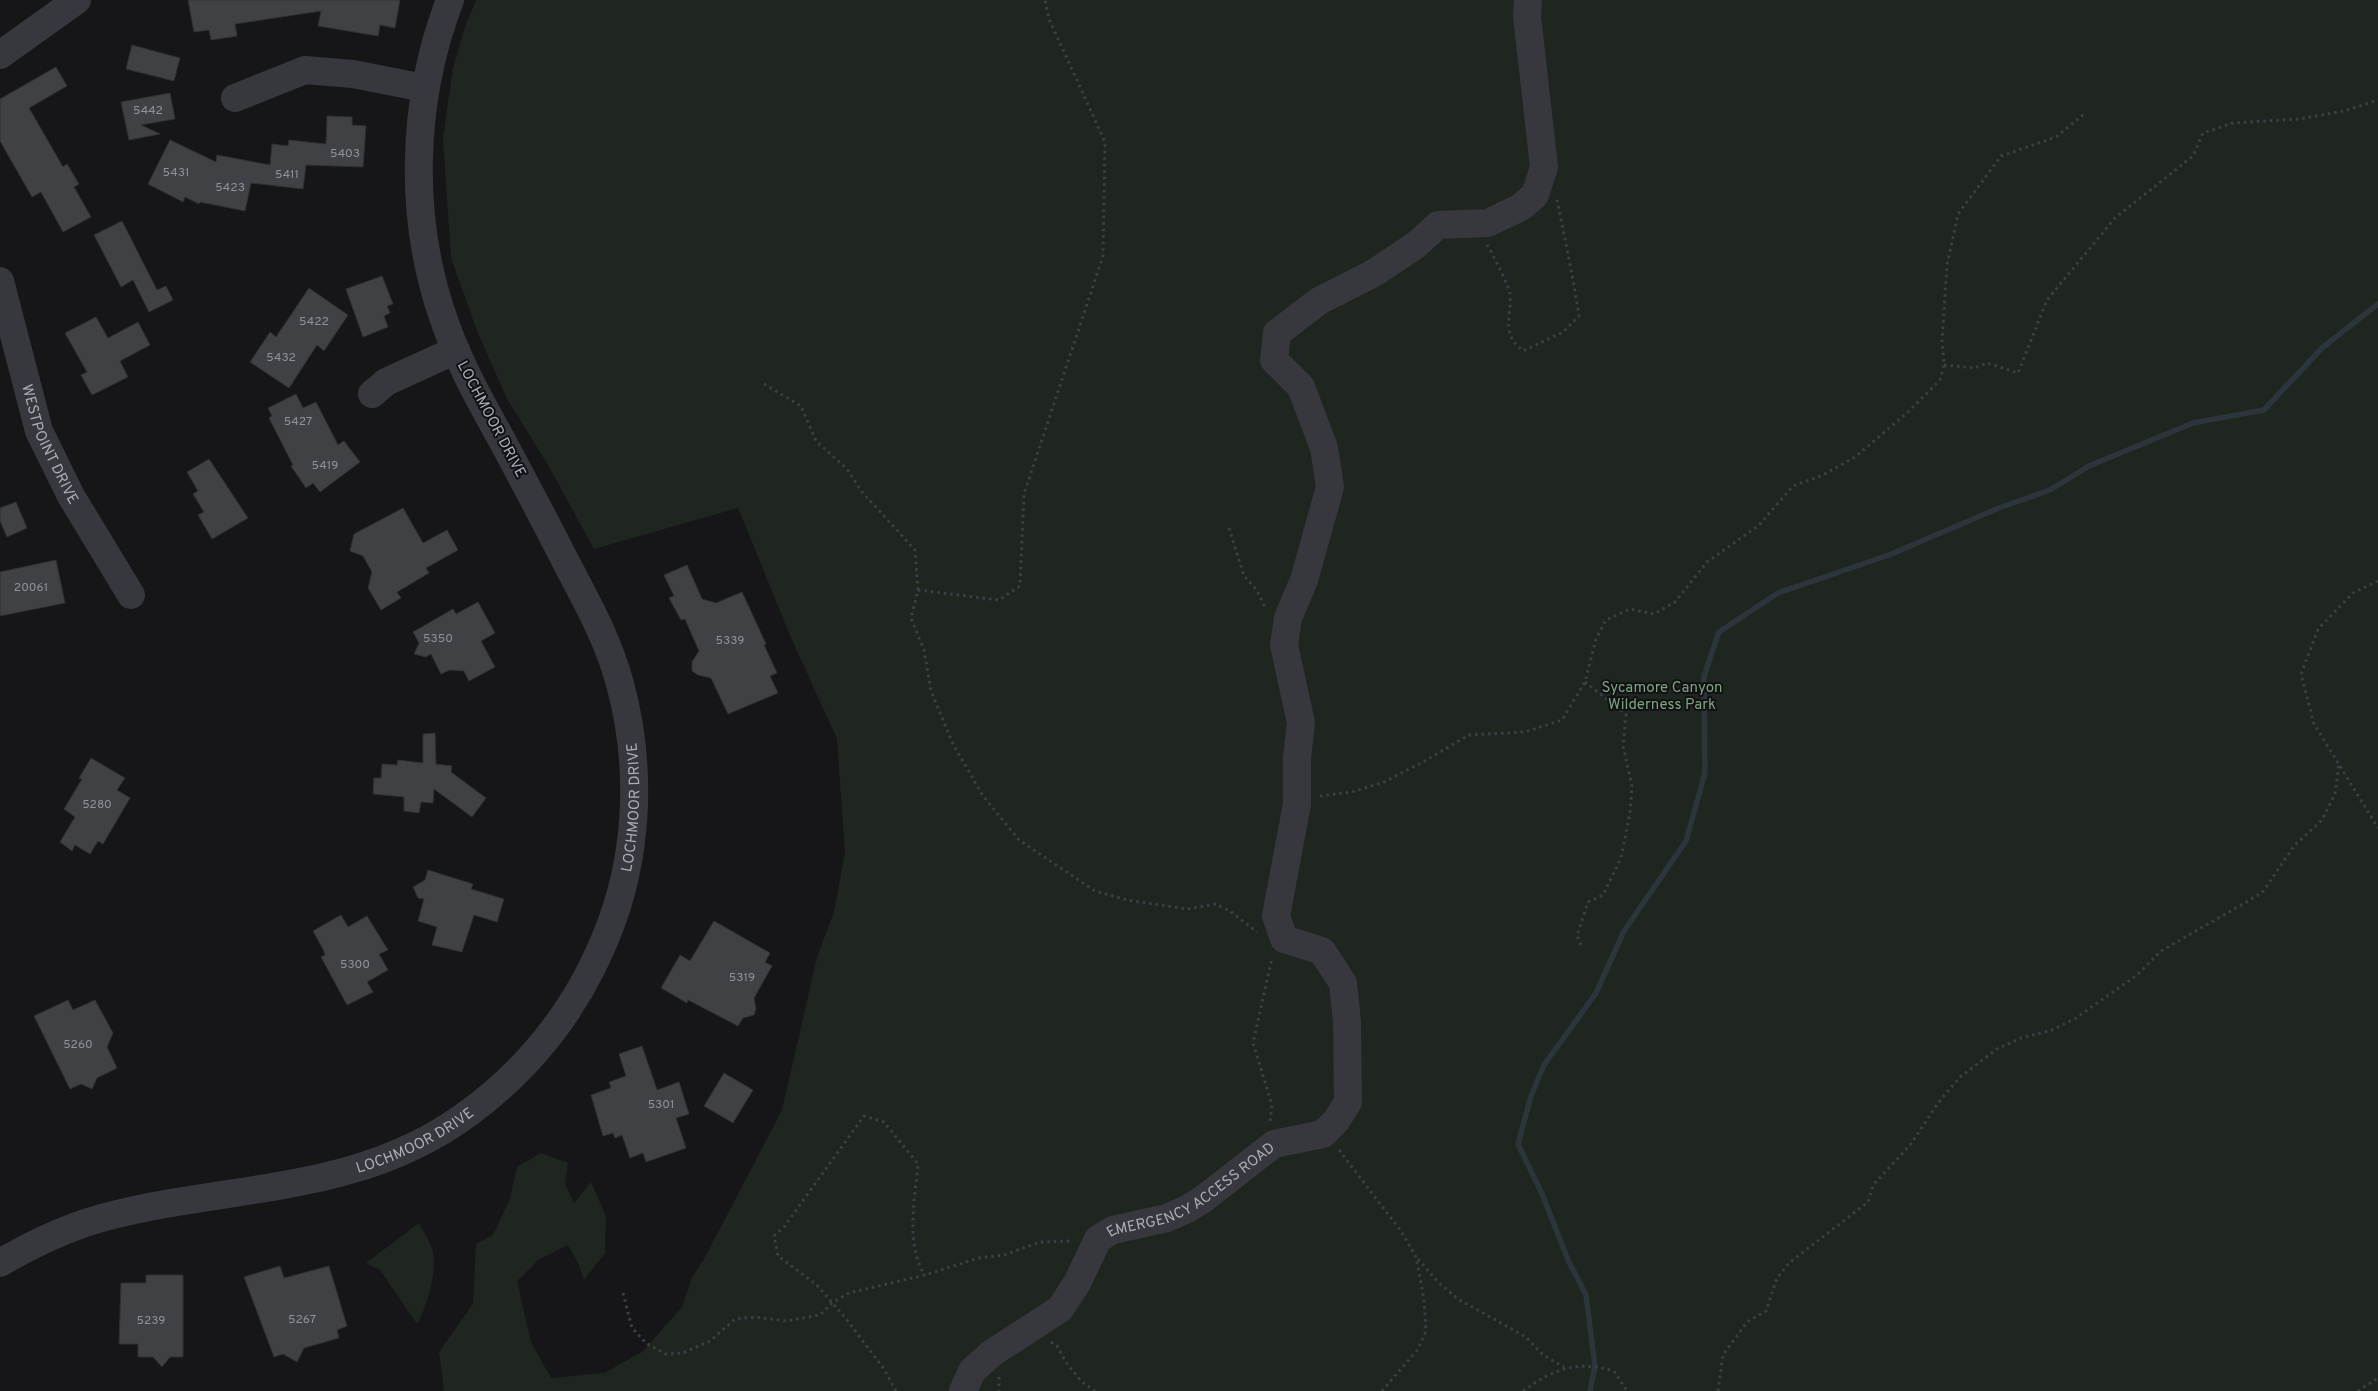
<svg xmlns="http://www.w3.org/2000/svg" width="2378" height="1391" font-family="Overpass,sans-serif">
<rect width="100%" height="100%" fill="#161618"/>
<path fill="#1e261f" d="M 476,0 L 2378,0 L 2378,1391 L 444,1391 L 439,1352 L 473,1304 L 476,1244 L 493,1235 L 510,1199 L 517,1167 L 541,1153 L 568,1163 L 565,1184 L 574,1203 L 591,1182 L 606,1216 L 605,1253 L 584,1280 L 579,1265 L 568,1245 L 538,1260 L 517,1281 L 531,1342 L 551,1378 L 604,1373 L 642,1352 L 682,1307 L 692,1277 L 703,1261 L 782,1110 L 817,957 L 834,912 L 845,853 L 837,739 L 792,640 L 738,508 L 594,549 L 548,465 L 507,399 L 477,331 L 451,258 L 443,138 L 453,68 L 466,24 Z
M 419,1223 C 423,1231 429,1240 432,1248 C 438,1270 428,1305 417,1324 L 380,1270 L 366,1263 Z"/>
<g fill="none" stroke-linecap="round" stroke-linejoin="round">
<path stroke="#2c353c" stroke-width="5.5" d="M 1590,1391 L 1595,1366 L 1586,1295 L 1568,1260 L 1543,1196 L 1518,1144 L 1531,1096 L 1544,1065 L 1596,993 L 1624,931 L 1686,841 L 1705,773 L 1704,676 L 1719,632 L 1778,593 L 1889,555 L 1999,508 L 2050,490 L 2089,466 L 2193,423 L 2264,410 L 2322,348 L 2378,304"/>
</g>
<path fill="#404145" stroke="#303034" d="M 188,0 L 400,0 L 395,28 L 380,25 L 378,36 L 318,26 L 321,11 L 235,24 L 237,36 L 211,40 L 209,30 L 194,32 Z
M 132,45 L 180,58 L 174,81 L 126,69 Z
M 56,67 L 67,86 L 29,108 L 63,167 L 67,164 L 79,184 L 74,187 L 91,217 L 63,232 L 41,192 L 32,197 L 0,141 L 0,99 Z
M 170,93 L 175,119 L 141,125 L 160,134 L 129,140 L 121,102 Z
M 327,116 L 352,117 L 352,125 L 366,126 L 363,167 L 306,165 L 303,189 L 251,183 L 245,211 L 200,202 L 199,204 L 185,197 L 183,202 L 148,184 L 170,140 L 216,162 L 217,155 L 270,165 L 272,144 L 288,146 L 289,140 L 326,144 Z
M 122,221 L 157,290 L 166,286 L 173,300 L 149,312 L 133,280 L 121,287 L 94,235 Z
M 382,276 L 393,304 L 387,306 L 390,313 L 384,316 L 388,327 L 363,337 L 346,289 Z
M 309,288 L 348,315 L 324,351 L 317,345 L 289,388 L 250,362 L 270,332 L 276,337 Z
M 96,317 L 108,338 L 138,322 L 150,345 L 120,361 L 128,377 L 92,395 L 81,375 L 87,372 L 65,333 Z
M 296,394 L 303,408 L 316,402 L 338,445 L 344,441 L 360,462 L 320,492 L 313,483 L 306,488 L 291,466 L 293,465 L 269,418 L 272,416 L 268,408 Z
M 209,459 L 248,518 L 212,539 L 198,515 L 204,512 L 193,494 L 198,491 L 187,472 Z
M 16,502 L 27,528 L 7,537 L 0,521 L 0,508 Z
M 403,508 L 423,543 L 447,530 L 458,550 L 426,568 L 429,573 L 397,592 L 401,598 L 381,610 L 368,588 L 372,572 L 363,556 L 350,551 L 354,534 Z
M 56,560 L 65,603 L 0,616 L 0,572 Z
M 687,565 L 702,599 L 716,603 L 742,592 L 766,644 L 764,645 L 777,673 L 770,676 L 778,693 L 728,714 L 711,678 L 698,675 L 692,671 L 692,662 L 699,651 L 685,619 L 681,620 L 669,598 L 674,596 L 664,575 Z
M 478,602 L 495,633 L 481,641 L 495,667 L 469,681 L 464,671 L 450,670 L 441,674 L 431,654 L 426,657 L 414,654 L 419,643 L 413,632 L 453,609 L 456,614 Z
M 435,733 L 436,764 L 452,766 L 451,772 L 486,798 L 472,817 L 434,789 L 433,803 L 421,802 L 419,813 L 404,811 L 404,797 L 373,794 L 374,778 L 381,778 L 382,764 L 397,765 L 398,760 L 423,763 L 423,734 Z
M 91,758 L 125,778 L 117,790 L 130,798 L 103,844 L 98,841 L 90,854 L 75,845 L 72,851 L 60,842 L 75,817 L 64,809 L 82,779 L 79,778 Z
M 428,870 L 473,884 L 471,889 L 504,899 L 497,922 L 474,915 L 462,952 L 432,945 L 437,927 L 418,921 L 424,899 L 418,898 L 413,887 L 425,880 Z
M 341,915 L 348,927 L 367,916 L 388,950 L 379,954 L 388,970 L 367,982 L 373,992 L 347,1005 L 321,957 L 325,955 L 324,951 L 313,931 Z
M 714,921 L 770,953 L 765,962 L 772,966 L 754,998 L 756,1009 L 754,1015 L 743,1018 L 738,1026 L 688,1000 L 687,1003 L 661,988 L 680,955 L 690,961 Z
M 68,1000 L 73,1010 L 95,1000 L 113,1033 L 107,1047 L 117,1068 L 97,1078 L 92,1089 L 81,1084 L 70,1089 L 34,1016 Z
M 642,1046 L 657,1090 L 679,1082 L 689,1114 L 676,1118 L 686,1148 L 646,1162 L 643,1153 L 630,1158 L 622,1135 L 615,1138 L 613,1133 L 603,1136 L 591,1095 L 611,1088 L 609,1082 L 626,1076 L 619,1054 Z
M 724,1073 L 753,1090 L 733,1123 L 704,1106 Z
M 280,1266 L 284,1278 L 329,1266 L 347,1326 L 337,1330 L 339,1338 L 304,1348 L 297,1362 L 283,1354 L 274,1357 L 244,1277 Z
M 146,1275 L 183,1275 L 183,1357 L 170,1357 L 162,1367 L 153,1357 L 138,1357 L 138,1344 L 119,1344 L 121,1283 L 146,1283 Z"/>
<g fill="none" stroke-linecap="round" stroke-linejoin="round">
<path stroke="#3d3f44" stroke-width="3" stroke-dasharray="2.5 4" stroke-linecap="butt" d="M 1487,245 C 1491,250 1510,289 1510,294 C 1512,319 1500,332 1523,351 L 1563,332 L 1579,316 C 1573,277 1565,239 1557,200
M 1944,365 L 1975,368 L 1987,363 L 2018,373 L 2047,300 L 2115,218 L 2193,156 L 2203,133 L 2233,123 L 2299,119 L 2344,111 L 2378,100
M 764,384 L 801,406 L 816,441 L 847,469 L 862,492 L 915,550 L 918,590 L 911,618 L 924,650 L 931,691 L 953,744 L 983,796 L 1019,840 L 1095,891 L 1127,900 L 1187,909 L 1216,904 L 1230,911 L 1257,932
M 1229,528 L 1244,576 L 1256,589 L 1266,609
M 2378,581 L 2353,593 L 2318,629 L 2301,674 L 2314,724 L 2378,828
M 918,590 L 999,600 L 1020,586 L 1024,494 L 1103,256 L 1105,142 L 1049,19 L 1045,0
M 1320,796 L 1352,792 L 1384,782 L 1423,762 L 1469,735 L 1525,732 L 1562,720 L 1585,682 L 1596,639 L 1606,620 L 1630,609 L 1654,614 L 1675,602 L 1707,562 L 1758,526 L 1793,486 L 1823,475 L 1855,457 L 1907,413 L 1940,380 L 1944,365 L 1942,341 L 1947,265 L 1958,214 L 2001,156 L 2056,137 L 2083,115
M 1581,945 L 1577,936 L 1588,902 L 1603,895 L 1621,858 L 1630,813 L 1632,786 L 1623,746 L 1626,714 L 1585,682
M 1270,1121 L 1272,1105 L 1253,1043 L 1272,958
M 1339,1150 L 1401,1231 L 1416,1257 L 1424,1299 L 1426,1331 L 1418,1349 L 1382,1391
M 1418,1259 L 1438,1282 L 1458,1299 L 1526,1337 L 1543,1355 L 1564,1367
M 623,1293 L 632,1328 L 647,1344 L 666,1354 L 683,1353 L 710,1341 L 735,1319 L 755,1317 L 786,1321 L 820,1315 L 832,1303 L 849,1293 L 925,1275 L 979,1258 L 1004,1255 L 1040,1242 L 1073,1241
M 1051,1342 L 1057,1346 L 1067,1364 L 1082,1382 L 1095,1391
M 999,1377 L 999,1391
M 896,1391 L 884,1369 L 847,1320 L 817,1285 L 778,1256 L 774,1236 L 784,1227 L 864,1116 L 884,1122 L 918,1164 C 915,1199 905,1245 925,1275
M 1523,1391 C 1554,1369 1576,1360 1614,1371 L 1627,1391
M 1718,1391 L 1723,1355 L 1747,1322 L 1766,1311 L 1777,1278 L 1789,1263 L 1868,1202 L 1873,1185 L 1911,1144 L 1938,1103 L 1960,1077 L 1997,1049 L 2021,1038 L 2052,1030 L 2076,1018 L 2137,975 L 2161,951 L 2262,893 L 2294,846 L 2322,820 L 2335,794 L 2339,764
M 2358,1391 L 2378,1378"/>
<g stroke="#37383d" stroke-width="28">
<path d="M 0,55 L 77,0"/>
<path d="M 235,98 L 305,70 L 353,74 L 424,88"/>
<path id="s1" d="M 0,281 L 39,431 L 71,496 L 131,595"/>
<path d="M 372,394 L 386,382 L 456,350"/>
<path id="s2" d="M 0,1263 C 27,1247 56,1233 85,1223 C 217,1182 353,1200 470,1112 C 536,1063 584,998 612,921 C 639,846 641,761 620,684 C 609,642 588,604 568,566 C 547,525 526,485 504,444 C 482,404 459,364 444,320 C 408,218 411,102 450,0"/>
<path id="s3" d="M 963,1391 L 972,1371 L 992,1353 L 1060,1309 L 1077,1283 L 1098,1239 L 1113,1230 L 1167,1218 L 1187,1209 L 1202,1200 L 1274,1144 L 1323,1134 L 1336,1121 L 1348,1102 L 1347,1022 L 1343,983 L 1322,951 L 1284,939 L 1276,916 L 1297,804 L 1297,758 L 1301,723 L 1284,645 L 1288,618 L 1304,580 L 1330,487 L 1324,448 L 1301,387 L 1274,360 L 1277,333 L 1319,301 L 1374,273 L 1416,245 L 1438,225 L 1488,223 L 1521,207 L 1535,195 L 1544,167 L 1527,16 L 1528,0"/>
</g>
</g>
<g text-anchor="middle" stroke-width="4" stroke-linejoin="round" paint-order="stroke">
<g font-size="12" fill="#8e929b">
<text x="148" y="114">5442</text>
<text x="345" y="157">5403</text>
<text x="176" y="176">5431</text>
<text x="287" y="178">5411</text>
<text x="230" y="191">5423</text>
<text x="314" y="325">5422</text>
<text x="281" y="361">5432</text>
<text x="298" y="425">5427</text>
<text x="325" y="469">5419</text>
<text x="31" y="591">20061</text>
<text x="438" y="642">5350</text>
<text x="730" y="644">5339</text>
<text x="97" y="808">5280</text>
<text x="355" y="968">5300</text>
<text x="742" y="981">5319</text>
<text x="78" y="1048">5260</text>
<text x="661" y="1108">5301</text>
<text x="302" y="1323">5267</text>
<text x="151" y="1324">5239</text>
</g>
<g font-size="15" fill="#a8adb8" stroke="#111113">
<text transform="translate(492 419) rotate(62)" y="5">LOCHMOOR DRIVE</text>
<text dy="5" stroke="none"><textPath href="#s1" startOffset="171">WESTPOINT DRIVE</textPath></text>
<text dy="5" stroke="none"><textPath href="#s2" startOffset="856">LOCHMOOR DRIVE</textPath></text>
<text dy="5" stroke="none"><textPath href="#s2" startOffset="436">LOCHMOOR DRIVE</textPath></text>
<text dy="5" stroke="none"><textPath href="#s3" startOffset="316">EMERGENCY ACCESS ROAD</textPath></text>
</g>
<g font-size="15" fill="#7fa381" stroke="#111113">
<text x="1662" y="692">Sycamore Canyon<tspan x="1662" dy="17">Wilderness Park</tspan></text>
</g>
</g>
</svg>
